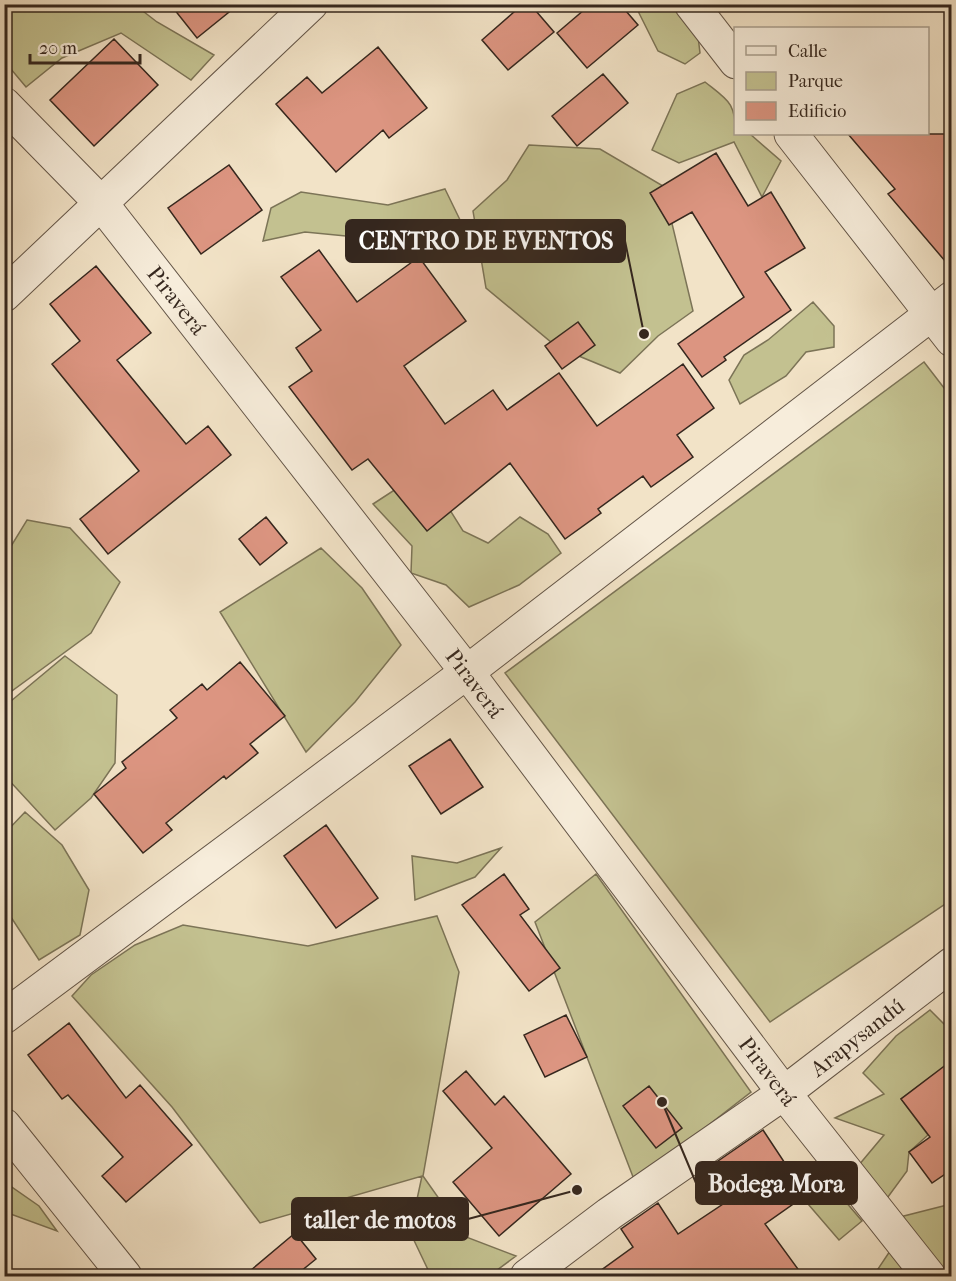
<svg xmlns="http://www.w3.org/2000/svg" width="956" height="1281" font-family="'IM FELL French Canon',serif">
<rect width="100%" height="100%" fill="#f2e3c7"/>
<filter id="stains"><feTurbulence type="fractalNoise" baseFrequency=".00333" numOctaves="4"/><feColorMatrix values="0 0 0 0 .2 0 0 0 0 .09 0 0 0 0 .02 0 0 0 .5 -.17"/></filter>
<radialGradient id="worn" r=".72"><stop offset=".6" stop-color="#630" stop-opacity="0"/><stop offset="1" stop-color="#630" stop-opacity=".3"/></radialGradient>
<path fill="#c3c190" stroke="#7c7457" stroke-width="1.5" d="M 8,4 L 135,5 L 157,22 L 214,55 L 191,80 L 121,33 L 62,58 L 26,87 L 5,62 L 5,8 Z
M 635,5 L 678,5 L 696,20 L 700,53 L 685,64 L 658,51 Z
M 705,82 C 729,101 735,102 736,134 L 750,134 L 781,161 L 762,197 L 734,142 L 679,163 L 652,150 L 677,94 Z
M 529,145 L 600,149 L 663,186 L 693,311 L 658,336 L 620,373 L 557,347 L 486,288 L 473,211 L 507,180 Z
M 445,189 L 462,224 L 450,252 L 387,240 L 305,232 L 263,241 L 271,208 L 301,192 L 388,205 Z
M 813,302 L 834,326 L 834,347 L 806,352 L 786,376 L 740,404 L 729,380 L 744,355 L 768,340 Z
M 924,362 L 951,397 L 951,900 L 770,1022 L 505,673 Z
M 425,470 L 463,531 L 488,543 L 520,517 L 548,534 L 561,553 L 519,585 L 469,607 L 446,585 L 411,573 L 412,546 L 373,504 Z
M 27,520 L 70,528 L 120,582 L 91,633 L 5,696 L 5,556 Z
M 321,548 L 362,588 L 401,645 L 355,702 L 306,752 L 220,612 Z
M 65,656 L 117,695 L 115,763 L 91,798 L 55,830 L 5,776 L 5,706 Z
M 25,812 L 62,845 L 89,890 L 80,935 L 39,960 L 5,908 L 5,833 Z
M 501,848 L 475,877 L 415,900 L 412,856 L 457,863 Z
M 596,874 L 751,1092 L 635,1182 L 535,922 Z
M 437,916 L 459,972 L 423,1176 L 466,1237 L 516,1256 L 489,1276 L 431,1276 L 410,1232 L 422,1176 L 260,1223 L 172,1107 L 72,996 L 91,975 L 135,945 L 183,925 L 308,946 Z
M 930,1010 L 951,1031 L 951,1098 L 933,1075 L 901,1099 L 928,1135 L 909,1152 L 907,1171 L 885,1201 L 858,1166 L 884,1135 L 835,1118 L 884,1094 L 863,1073 L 896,1036 Z
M 5,1168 L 9,1185 L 39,1206 L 57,1231 L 5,1212 Z
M 828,1181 L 862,1221 L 839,1240 L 808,1204 Z
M 951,1204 L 951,1276 L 941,1276 L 896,1218 Z
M 890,1251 L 912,1276 L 874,1275 Z"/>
<path fill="#dc9581" stroke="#35271e" stroke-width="1.5" d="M 170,4 L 239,4 L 197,38 Z
M 523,4 L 530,4 L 554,32 L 508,70 L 482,40 Z
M 591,4 L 620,4 L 638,25 L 587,68 L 557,33 Z
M 114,39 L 158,85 L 94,146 L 50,100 Z
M 378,47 L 427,108 L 389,138 L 383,130 L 336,172 L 276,104 L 307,77 L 322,93 Z
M 603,74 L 628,103 L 577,146 L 552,116 Z
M 848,134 L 951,134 L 951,268 L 888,194 L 895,189 Z
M 716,153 L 748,206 L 771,192 L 805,248 L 765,272 L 791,310 L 724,357 L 726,360 L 702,377 L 678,344 L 744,297 L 692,212 L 669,225 L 650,193 Z
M 229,165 L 262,210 L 201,254 L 168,208 Z
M 319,250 L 357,302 L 419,257 L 466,321 L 404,366 L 445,424 L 493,390 L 507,410 L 559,373 L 597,426 L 683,364 L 714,408 L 677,435 L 693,457 L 651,487 L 643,476 L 598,509 L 601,513 L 565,539 L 510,463 L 427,531 L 368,459 L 352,470 L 289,387 L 312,371 L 296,348 L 321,330 L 281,277 Z
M 96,266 L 151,333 L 117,360 L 186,444 L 208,426 L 231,455 L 108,554 L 80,519 L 139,471 L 52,364 L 80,341 L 50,304 Z
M 578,322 L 595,345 L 562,369 L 545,346 Z
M 266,517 L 287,543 L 260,565 L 239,539 Z
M 240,662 L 285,716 L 250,744 L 258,753 L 226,779 L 224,776 L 166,823 L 172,830 L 143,853 L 94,794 L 126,768 L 122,762 L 177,718 L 170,710 L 202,684 L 207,690 Z
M 450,739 L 483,787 L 441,814 L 409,766 Z
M 326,825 L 378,898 L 336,928 L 284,856 Z
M 504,874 L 529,909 L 520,915 L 560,968 L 529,991 L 462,905 Z
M 566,1015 L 587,1057 L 545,1077 L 524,1035 Z
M 69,1023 L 126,1098 L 140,1085 L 192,1145 L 126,1202 L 102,1176 L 123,1157 L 68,1095 L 62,1099 L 28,1055 Z
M 951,1061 L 951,1170 L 932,1183 L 909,1152 L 930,1137 L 901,1099 Z
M 466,1071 L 495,1105 L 504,1096 L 571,1174 L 499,1236 L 453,1182 L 492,1148 L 443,1091 Z
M 649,1086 L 682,1128 L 656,1148 L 623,1106 Z
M 763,1130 L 806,1195 L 765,1224 L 803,1276 L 593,1276 L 633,1247 L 621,1229 L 658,1203 L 678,1234 L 726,1202 L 705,1170 Z
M 295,1233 L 316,1259 L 295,1276 L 244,1276 Z"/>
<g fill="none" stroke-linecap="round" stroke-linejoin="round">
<defs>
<path id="minor" d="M 691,4 L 736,62
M 4,104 L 101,203 L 467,672 L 784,1093 L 929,1276
M 791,134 L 952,340
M 4,295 L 311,4
M 4,1017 L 467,672 L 952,298
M 4,1125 L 125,1276
M 527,1276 L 609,1214 L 784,1093 L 952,964"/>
</defs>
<use href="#minor" stroke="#645648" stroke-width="35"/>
<use href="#minor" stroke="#f7eddb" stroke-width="33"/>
</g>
<g text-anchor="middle" stroke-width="4.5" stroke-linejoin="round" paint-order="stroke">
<g font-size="22" fill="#35271e" stroke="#f7eddb">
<text transform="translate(177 300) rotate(52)" y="8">Piraverá</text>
<text transform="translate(475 683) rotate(53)" y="8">Piraverá</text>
<text transform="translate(857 1037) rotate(-38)" y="8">Arapysandú</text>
<text transform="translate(768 1071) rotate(53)" y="8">Piraverá</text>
</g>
</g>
<path fill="none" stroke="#35271e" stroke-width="2" d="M644 334L625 241M662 1102L696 1183M577 1190L468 1219"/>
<g fill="#35271e" stroke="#f7eddb" stroke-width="2">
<circle cx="644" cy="334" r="6"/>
<circle cx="662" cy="1102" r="6"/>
<circle cx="577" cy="1190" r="6"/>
</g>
<g fill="#35271e" stroke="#35271e" stroke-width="2">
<rect x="346" y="220" width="279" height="42" rx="6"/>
<rect x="696" y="1162" width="161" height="42" rx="6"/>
<rect x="292" y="1198" width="176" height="42" rx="6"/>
</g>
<g font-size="24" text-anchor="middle" font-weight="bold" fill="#fff">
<text x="486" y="249">CENTRO DE EVENTOS</text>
<text x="776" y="1192">Bodega Mora</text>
<text x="380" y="1228">taller de motos</text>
</g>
<rect width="956" height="1281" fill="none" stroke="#f2e3c7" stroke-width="24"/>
<rect x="6" y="6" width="944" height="1269" fill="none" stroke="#35271e" stroke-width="3"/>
<rect x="12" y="12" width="932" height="1257" fill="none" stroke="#35271e" stroke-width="1.5"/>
<rect x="734" y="27" width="195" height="108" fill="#f7eddb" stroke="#a99e8f" stroke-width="1.5"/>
<rect x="746" y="46" width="30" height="9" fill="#f7eddb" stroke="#a99e8f" stroke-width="1.5"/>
<text x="788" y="57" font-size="18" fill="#35271e">Calle</text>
<rect x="746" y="72" width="30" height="18" fill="#c3c190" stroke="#a99e8f" stroke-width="1.5"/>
<text x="788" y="87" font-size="18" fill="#35271e">Parque</text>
<rect x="746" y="102" width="30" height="18" fill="#dc9581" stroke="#a99e8f" stroke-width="1.5"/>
<text x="788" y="117" font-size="18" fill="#35271e">Edificio</text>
<path d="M30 54v9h110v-9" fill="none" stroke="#35271e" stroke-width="3"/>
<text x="39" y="54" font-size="18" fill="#35271e" stroke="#f7eddb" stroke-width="4.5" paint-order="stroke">20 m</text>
<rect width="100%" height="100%" filter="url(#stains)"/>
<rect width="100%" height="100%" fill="url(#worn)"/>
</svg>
